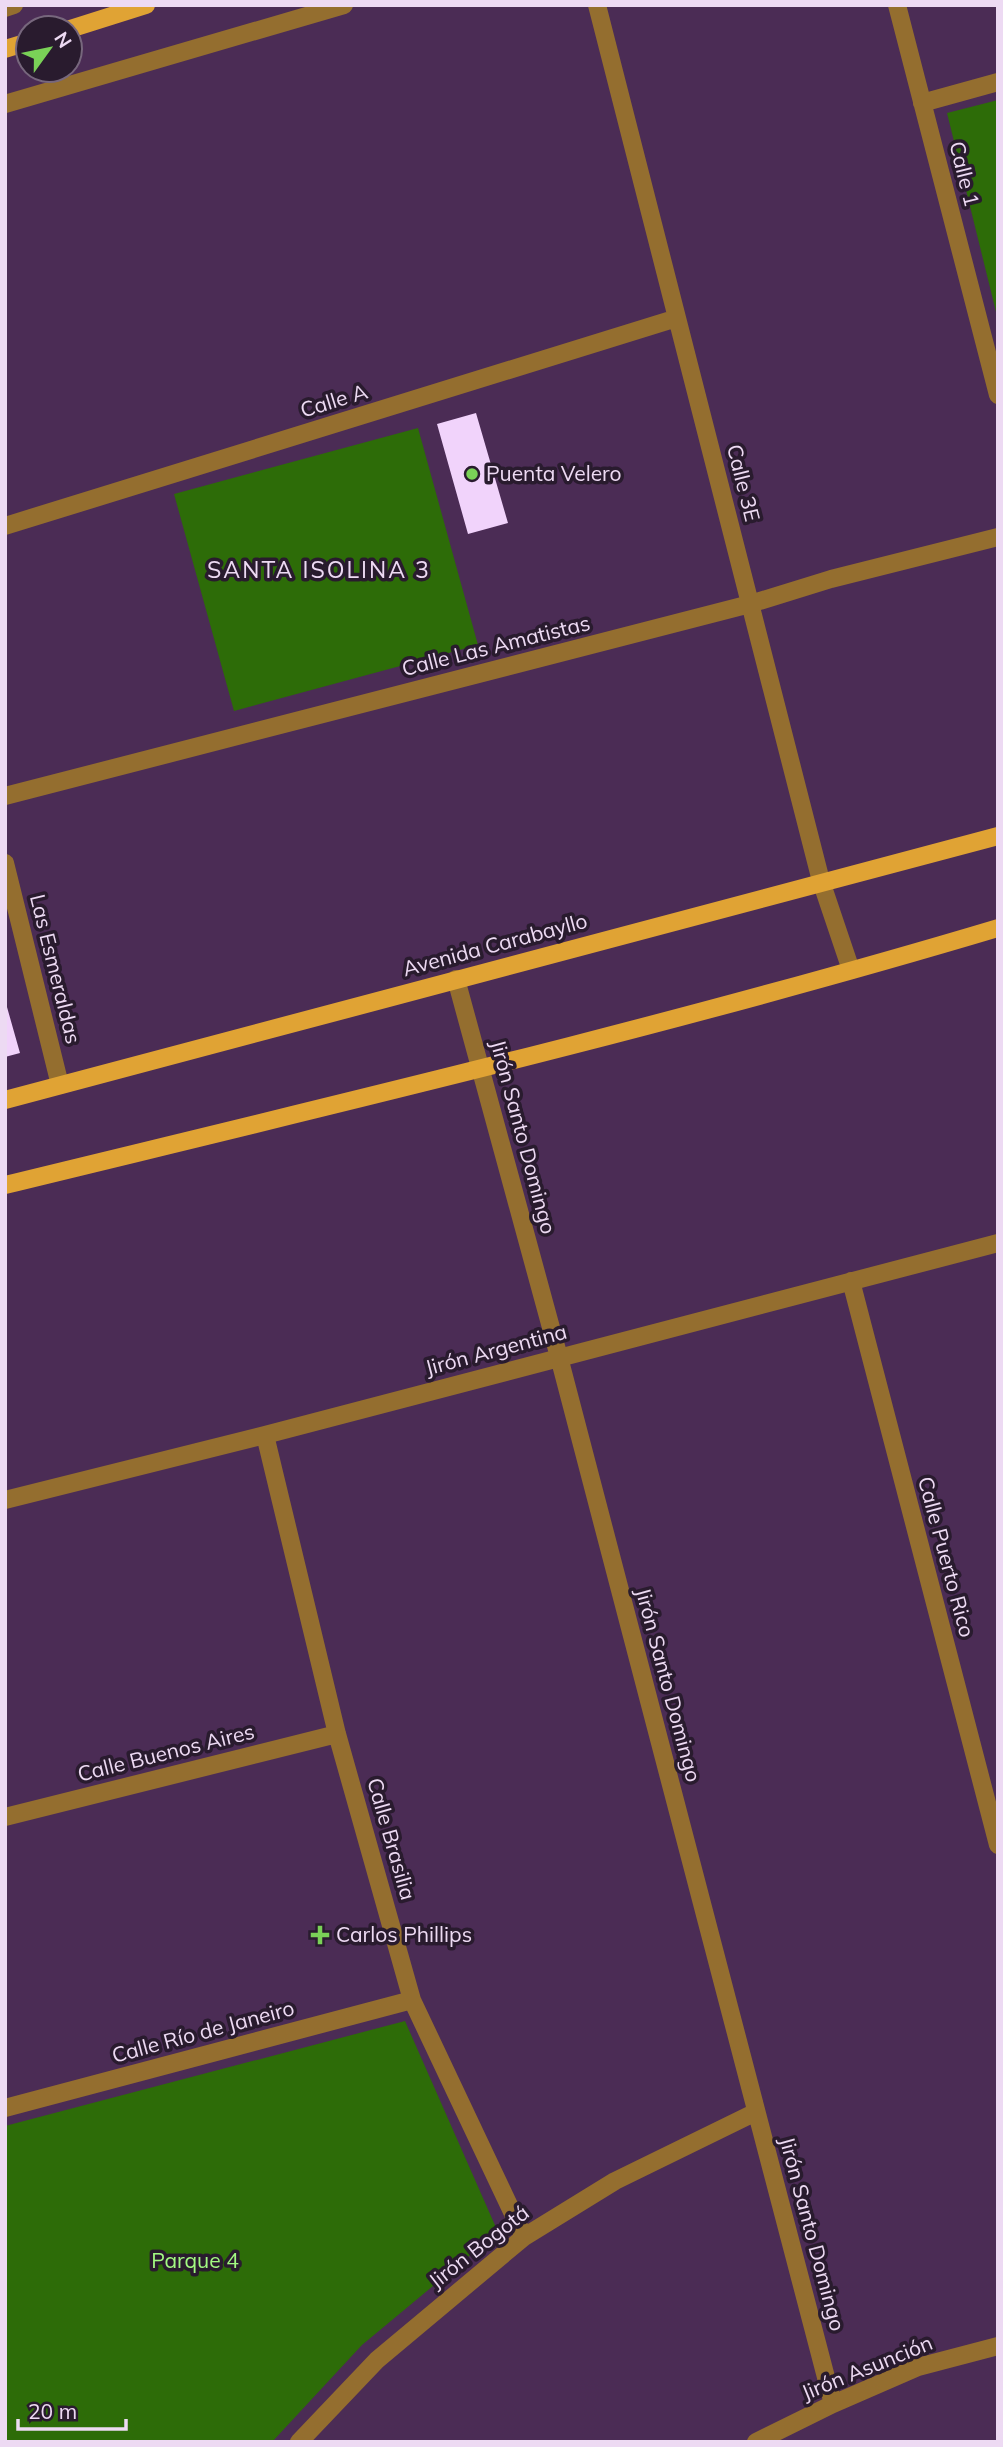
<svg xmlns="http://www.w3.org/2000/svg" width="1003" height="2447" font-family="Mulish,sans-serif">
<rect width="100%" height="100%" fill="#4b2c55"/>
<path fill="#2d6c08" d="M 998,100 L 998,320 L 947,113 Z
M 418,428 L 478,645 L 234,711 L 174,494 Z
M 405,2021 L 498,2232 L 362,2345 L 272,2442 L 5,2442 L 5,2126 Z"/>
<path fill="#f1d3fb" d="M 476,413 L 508,523 L 468,534 L 437,424 Z
M 5,1000 L 20,1053 L 5,1057 Z"/>
<g fill="none" stroke-linecap="round" stroke-linejoin="round">
<path stroke="#946e2f" stroke-width="18" d="M 597,5 L 821,881 L 851,970
M 897,5 L 998,395
M 5,8 L 14,5
M 922,103 L 998,82
M 5,104 L 344,5
M 5,526 L 677,318
M 5,796 L 750,604 L 831,579 L 998,537
M 5,863 L 60,1085
M 456,979 L 559,1357 L 833,2404
M 851,1281 L 998,1845
M 265,1435 L 337,1734 L 412,2000 L 524,2237
M 5,1500 L 265,1435 L 998,1243
M 5,1817 L 337,1734
M 5,2108 L 412,2000
M 299,2442 L 377,2360 L 524,2237 L 615,2181 L 756,2112
M 756,2442 L 833,2404 L 918,2367 L 998,2346"/>
<path stroke="#e0a334" stroke-width="18" d="M 70,29 L 146,5
M 5,49 L 28,42
M 5,1100 L 998,836
M 5,1185 C 337,1104 670,1026 998,928"/>
</g>
<g fill="#7ad157" stroke="#291b2e" stroke-width="2.5">
<circle cx="472" cy="474" r="7"/>
<path d="M316.5 1924.5h7v7h7v7h-7v7h-7v-7h-7v-7h7z"/>
</g>
<g text-anchor="middle" stroke-width="7" stroke-linejoin="round" paint-order="stroke">
<g font-size="21" fill="#eddaf3" stroke="#291b2e">
<text transform="translate(964 174) rotate(76)" y="7">Calle 1</text>
<text transform="translate(334 401) rotate(-17)" y="7">Calle A</text>
<text transform="translate(743 483) rotate(76)" y="7">Calle 3E</text>
<text transform="translate(496 646) rotate(-14)" y="7">Calle Las Amatistas</text>
<text transform="translate(495 945) rotate(-15)" y="7">Avenida Carabayllo</text>
<text transform="translate(55 969) rotate(76)" y="7">Las Esmeraldas</text>
<text transform="translate(523 1137) rotate(75)" y="7">Jirón Santo Domingo</text>
<text transform="translate(496 1350) rotate(-15)" y="7">Jirón Argentina</text>
<text transform="translate(946 1557) rotate(75)" y="7">Calle Puerto Rico</text>
<text transform="translate(668 1685) rotate(75)" y="7">Jirón Santo Domingo</text>
<text transform="translate(166 1753) rotate(-14)" y="7">Calle Buenos Aires</text>
<text transform="translate(391 1839) rotate(74)" y="7">Calle Brasilia</text>
<text transform="translate(203 2032) rotate(-15)" y="7">Calle Río de Janeiro</text>
<text transform="translate(812 2234) rotate(75)" y="7">Jirón Santo Domingo</text>
<text transform="translate(479 2247) rotate(-38)" y="7">Jirón Bogotá</text>
<text transform="translate(867 2368) rotate(-22)" y="7">Jirón Asunción</text>
</g>
<g font-size="21" fill="#eddaf3" stroke="#291b2e" text-anchor="start">
<text x="486" y="481">Puenta Velero</text>
<text x="336" y="1942">Carlos Phillips</text>
</g>
<g font-size="21" fill="#a3fa82" stroke="#291b2e">
<text x="195" y="2268">Parque 4</text>
</g>
<g font-size="23" letter-spacing="2" fill="#eddaf3" stroke="#291b2e">
<text x="319" y="578">SANTA ISOLINA 3</text>
</g>
</g>
<rect width="1003" height="2447" fill="none" stroke="#eddaf3" stroke-width="14"/>
<g transform="translate(49 49) rotate(57)"><circle r="33" fill="#291b2e" stroke="#77677d" stroke-width="2"/>
<path d="M0-5L12 26L0 18L-12 26Z" fill="#7ad157"/>
<text y="-10" font-size="19" font-weight="bold" text-anchor="middle" fill="#eddaf3">N</text>
</g>
<path d="M18 2419v10h108v-10" fill="none" stroke="#eddaf3" stroke-width="3.5"/>
<text x="28" y="2419" font-size="21" fill="#eddaf3" stroke="#291b2e" stroke-width="5" paint-order="stroke">20 m</text>
</svg>
